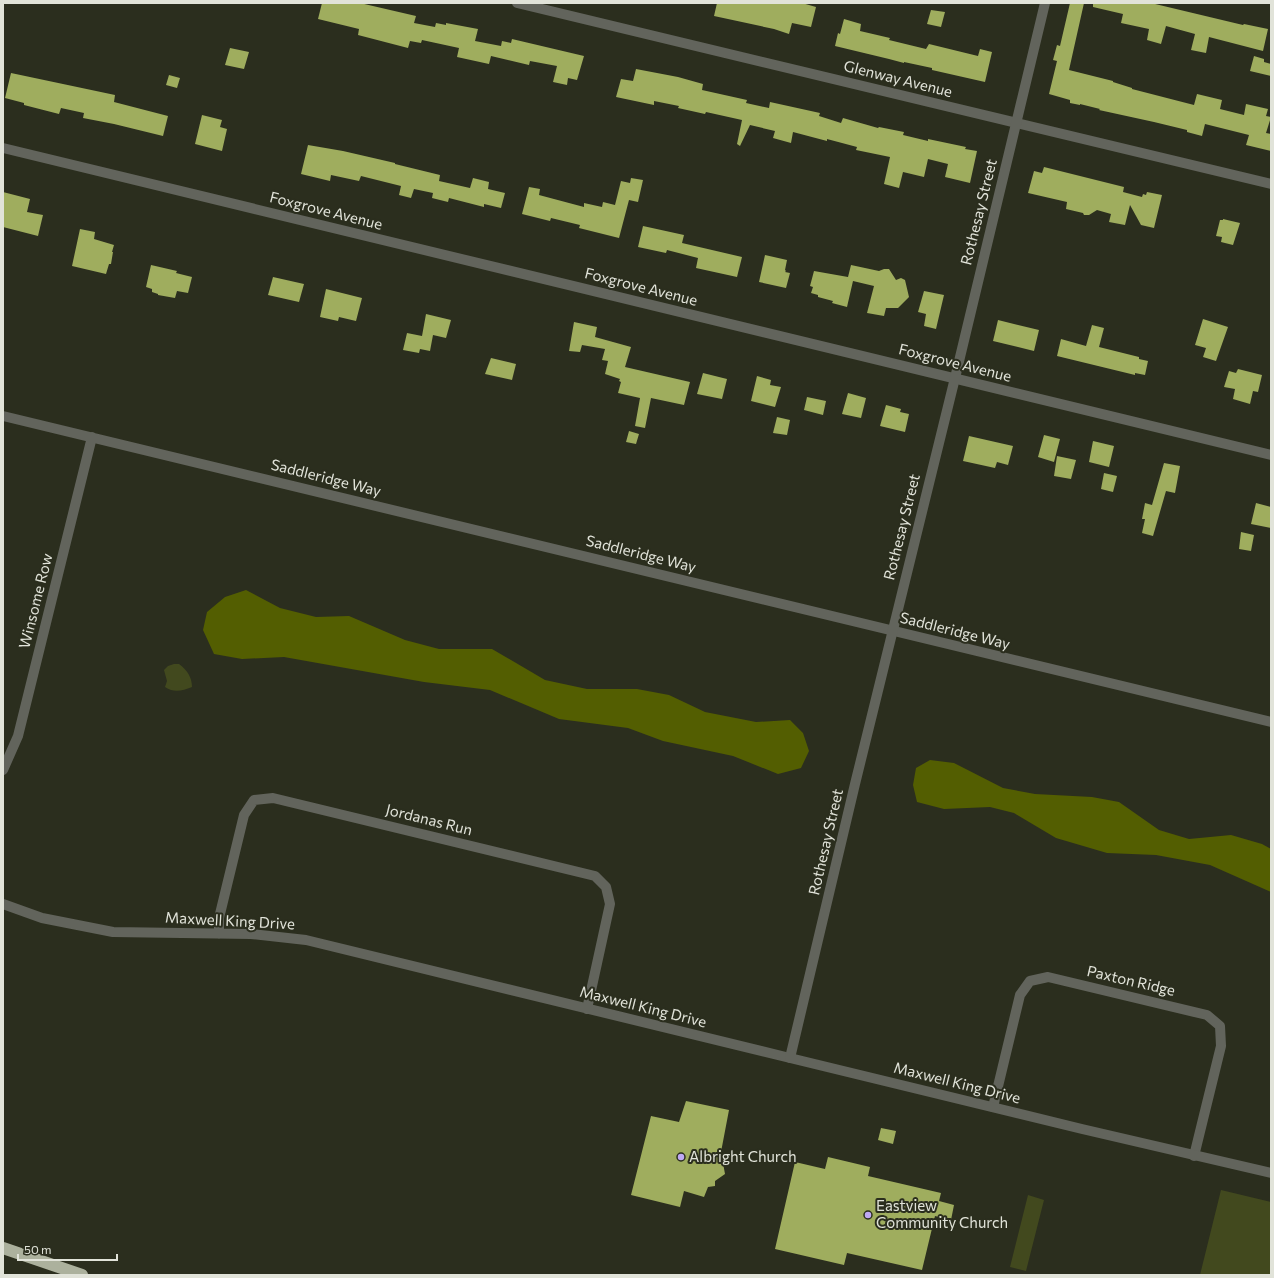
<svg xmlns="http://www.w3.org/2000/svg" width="1274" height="1278" font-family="Commissioner,sans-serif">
<rect width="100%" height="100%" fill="#2b2e1e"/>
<path fill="#42491e" d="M 174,664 L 179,664 C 187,670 192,677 192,687 C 182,691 174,693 165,687 L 167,681 L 164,670 L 168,666 Z
M 1221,1190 L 1271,1202 L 1271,1275 L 1200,1275 Z
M 1028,1195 L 1044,1200 L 1026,1271 L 1010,1267 Z"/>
<path fill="#535e01" d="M 246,590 L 280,608 L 316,617 L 349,616 L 405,640 L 439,649 L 492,649 L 545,680 L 587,689 L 637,689 L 669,695 L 705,712 L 756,722 L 790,720 L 803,733 L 809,751 L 801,768 L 778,774 L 733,756 L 663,741 L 628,728 L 559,719 L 490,690 L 424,682 L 284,657 L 242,659 L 214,654 L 203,630 L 207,612 L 225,597 Z
M 930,760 L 954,763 L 1003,788 L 1035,794 L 1092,797 L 1119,802 L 1159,830 L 1189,839 L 1231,835 L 1262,844 L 1271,849 L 1271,892 L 1210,865 L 1156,855 L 1107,853 L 1056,838 L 1014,813 L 990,807 L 944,809 L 917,802 L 913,785 L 916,768 Z"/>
<path fill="#9fad5e" d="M 322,3 L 360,3 L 416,16 L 414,23 L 435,27 L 436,23 L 446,25 L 446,23 L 478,29 L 475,41 L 501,46 L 502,41 L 511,43 L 512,39 L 584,56 L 577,80 L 568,78 L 567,85 L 553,82 L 557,66 L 530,61 L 529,65 L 491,56 L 489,64 L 457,57 L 459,48 L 422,40 L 421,43 L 410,41 L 408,48 L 358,35 L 359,29 L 318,19 Z
M 717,3 L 802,3 L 816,7 L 811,27 L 792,23 L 789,34 L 774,29 L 714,16 Z
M 1070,3 L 1084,3 L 1069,70 L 1113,81 L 1113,82 L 1132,88 L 1132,89 L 1194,105 L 1197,94 L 1222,100 L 1220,109 L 1244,115 L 1246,104 L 1268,109 L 1266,116 L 1271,117 L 1266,133 L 1271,134 L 1271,151 L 1246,145 L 1249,135 L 1205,124 L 1202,136 L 1187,132 L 1187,130 L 1154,122 L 1099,110 L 1100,109 L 1080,104 L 1080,105 L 1070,103 L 1070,100 L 1049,94 L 1057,61 L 1053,60 L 1057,45 L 1060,46 Z
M 1093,3 L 1151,3 L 1243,25 L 1244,24 L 1268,29 L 1263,51 L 1209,37 L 1206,53 L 1191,50 L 1195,34 L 1166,26 L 1161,44 L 1147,40 L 1149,29 L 1121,23 L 1123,14 L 1093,7 Z
M 931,10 L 945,12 L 941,27 L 927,24 Z
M 844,19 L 861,24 L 860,31 L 890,38 L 889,40 L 926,49 L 929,44 L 978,56 L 980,49 L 992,52 L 985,82 L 932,70 L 932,68 L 904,62 L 904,63 L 889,59 L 835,46 L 838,33 L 840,34 Z
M 230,48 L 249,52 L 244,69 L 225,65 Z
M 1254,56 L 1264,59 L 1264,62 L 1271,64 L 1271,76 L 1250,71 Z
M 636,69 L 678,77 L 703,84 L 702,90 L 747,100 L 746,103 L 769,108 L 770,102 L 820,113 L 819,116 L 841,123 L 843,118 L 878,128 L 879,127 L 904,132 L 903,135 L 928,141 L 928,139 L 966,147 L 965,149 L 977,151 L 970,183 L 945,177 L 948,164 L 928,159 L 924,177 L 903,172 L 899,188 L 884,184 L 890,157 L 856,150 L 857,147 L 827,139 L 827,141 L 793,132 L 791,143 L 773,138 L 775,131 L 750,125 L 740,146 L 737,144 L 742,120 L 706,112 L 705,114 L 678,108 L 679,106 L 654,101 L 654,105 L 616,97 L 621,79 L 633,81 Z
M 11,73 L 115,95 L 114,102 L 168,116 L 163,136 L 114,124 L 83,118 L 84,113 L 61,108 L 59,114 L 24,105 L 24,103 L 5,98 Z
M 169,75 L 180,78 L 177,88 L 166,85 Z
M 202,115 L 222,120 L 220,127 L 227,129 L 222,151 L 195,144 Z
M 308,145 L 343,151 L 395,163 L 395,164 L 440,175 L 439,181 L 470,188 L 473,178 L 489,182 L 488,189 L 505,193 L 501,208 L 484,204 L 484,207 L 449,198 L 448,202 L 432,198 L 433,193 L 414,189 L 411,198 L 399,195 L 401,186 L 361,176 L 359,181 L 331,175 L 330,181 L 301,174 Z
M 1044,167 L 1124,187 L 1123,192 L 1142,197 L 1143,194 L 1146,195 L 1147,192 L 1162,195 L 1154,228 L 1141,225 L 1130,205 L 1125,225 L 1109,222 L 1111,214 L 1097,210 L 1089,215 L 1084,215 L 1083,213 L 1066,209 L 1067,202 L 1028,193 L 1034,171 L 1042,173 Z
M 631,178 L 643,180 L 638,202 L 629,200 L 619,238 L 579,228 L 580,225 L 551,218 L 550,221 L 522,214 L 529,187 L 540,189 L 539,195 L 584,207 L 584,203 L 602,207 L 603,202 L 615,205 L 621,181 L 630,183 Z
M 3,192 L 30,199 L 27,212 L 43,215 L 38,236 L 3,227 Z
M 1223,219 L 1240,223 L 1233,245 L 1221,242 L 1222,237 L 1216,236 L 1220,220 L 1223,220 Z
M 643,226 L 684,235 L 682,243 L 742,257 L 737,277 L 696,268 L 698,258 L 667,250 L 666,253 L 638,247 Z
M 80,229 L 95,232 L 94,239 L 114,245 L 112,252 L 113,252 L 111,264 L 109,264 L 106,274 L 72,266 Z
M 765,255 L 787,260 L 785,270 L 786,271 L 785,272 L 790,273 L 786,288 L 759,282 Z
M 151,265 L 177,271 L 176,273 L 192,277 L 188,293 L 177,291 L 175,298 L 158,295 L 158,294 L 152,292 L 152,289 L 146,287 Z
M 851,265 L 879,271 L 884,269 L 889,269 L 896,280 L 901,278 L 905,280 L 909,297 L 898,308 L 886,308 L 884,316 L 867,313 L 874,286 L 853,281 L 847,307 L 832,303 L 833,301 L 818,297 L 818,295 L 811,293 L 813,287 L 810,286 L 814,271 L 848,277 Z
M 273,277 L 304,284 L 299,302 L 268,295 Z
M 326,289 L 362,298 L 356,321 L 339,317 L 338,321 L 320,317 Z
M 924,291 L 944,295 L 936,329 L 924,326 L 926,314 L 918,312 Z
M 426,314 L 451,320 L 446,338 L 433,335 L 430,351 L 420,349 L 419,353 L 403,350 L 407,333 L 422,336 Z
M 1203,319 L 1228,327 L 1216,361 L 1203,357 L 1206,348 L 1195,345 Z
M 998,320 L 1039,330 L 1034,351 L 993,341 Z
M 574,322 L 597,327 L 595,337 L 631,347 L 625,367 L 690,382 L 684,405 L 651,398 L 645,428 L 635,426 L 640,398 L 618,393 L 621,382 L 619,381 L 620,379 L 605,374 L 608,361 L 602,360 L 605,349 L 582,345 L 580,352 L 569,351 Z
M 1092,325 L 1104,328 L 1099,347 L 1139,357 L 1139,359 L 1148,361 L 1145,375 L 1135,373 L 1135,375 L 1057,356 L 1061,339 L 1086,346 Z
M 491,358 L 516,364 L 512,380 L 485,374 Z
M 1238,369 L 1262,375 L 1258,392 L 1253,391 L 1250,404 L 1233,399 L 1235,389 L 1224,387 L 1229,371 L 1236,373 Z
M 703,373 L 727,379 L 722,399 L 697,394 Z
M 757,376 L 771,380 L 770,385 L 781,387 L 775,407 L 751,401 Z
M 848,393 L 866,398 L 861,418 L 842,414 Z
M 807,397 L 826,401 L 823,415 L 804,410 Z
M 886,405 L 901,409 L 900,412 L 909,414 L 905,432 L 880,426 Z
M 777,417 L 790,420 L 787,435 L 773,433 Z
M 629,431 L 639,434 L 636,444 L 626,442 Z
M 1044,435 L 1060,439 L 1054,462 L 1038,457 Z
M 969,436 L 1013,446 L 1008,465 L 997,462 L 995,468 L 963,461 Z
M 1093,441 L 1114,446 L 1109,467 L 1089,462 Z
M 1057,456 L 1076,460 L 1071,479 L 1054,476 Z
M 1164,463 L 1180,466 L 1175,493 L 1166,491 L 1153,536 L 1142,533 L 1145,519 L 1142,519 L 1145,503 L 1152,505 Z
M 1104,473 L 1117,476 L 1113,492 L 1101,489 Z
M 1256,503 L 1271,507 L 1271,528 L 1251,524 Z
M 1241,532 L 1254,535 L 1251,551 L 1239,549 Z
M 686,1101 L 729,1110 L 721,1152 L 725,1174 L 715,1181 L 715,1186 L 708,1187 L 704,1197 L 684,1191 L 680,1207 L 631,1195 L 651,1116 L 679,1122 Z
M 881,1128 L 896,1131 L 893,1144 L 878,1140 Z
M 828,1157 L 870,1167 L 868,1176 L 941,1193 L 939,1201 L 954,1205 L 951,1220 L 935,1216 L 922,1270 L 847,1253 L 844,1265 L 775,1249 L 795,1162 L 825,1169 Z"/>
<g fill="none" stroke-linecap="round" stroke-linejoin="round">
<path stroke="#62645c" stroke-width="10" d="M 517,3 L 1271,184
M 3,148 L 1271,455
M 3,416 L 1271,722
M 3,770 L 18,736 L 92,437
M 3,904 L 42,918 L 113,932 L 251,934 L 306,940 L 790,1058
M 219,934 L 219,918 L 244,815 L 254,800 L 273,798 L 595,876 L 606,887 L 610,904 L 587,1009
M 993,1107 L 1020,995 L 1030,981 L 1048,977 L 1207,1015 L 1220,1026 L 1221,1046 L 1194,1156"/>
<path stroke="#62645c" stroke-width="10" d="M 1045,3 L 955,378 L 855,784 L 790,1058 L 1082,1129 L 1271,1173"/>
<path stroke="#acb19d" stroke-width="12" d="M 3,1248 L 82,1275"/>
</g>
<g fill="#bfa9f4" stroke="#2b2e1e" stroke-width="1.5">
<circle cx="681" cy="1157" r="4"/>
<circle cx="868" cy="1215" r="4"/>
</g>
<g text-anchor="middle" stroke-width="4" stroke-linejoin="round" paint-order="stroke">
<g font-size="15" fill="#e1e3d9" stroke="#2b2e1e">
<text transform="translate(898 79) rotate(14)" y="5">Glenway Avenue</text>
<text transform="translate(326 211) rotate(14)" y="5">Foxgrove Avenue</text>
<text transform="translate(979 212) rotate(-76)" y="5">Rothesay Street</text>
<text transform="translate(641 287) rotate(14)" y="5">Foxgrove Avenue</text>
<text transform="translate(955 363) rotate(14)" y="5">Foxgrove Avenue</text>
<text transform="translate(326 478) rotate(14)" y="5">Saddleridge Way</text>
<text transform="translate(902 527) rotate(-76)" y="5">Rothesay Street</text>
<text transform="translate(641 554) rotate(14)" y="5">Saddleridge Way</text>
<text transform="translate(36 601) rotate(-76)" y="5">Winsome Row</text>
<text transform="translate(955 631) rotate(14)" y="5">Saddleridge Way</text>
<text transform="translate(429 820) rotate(14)" y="5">Jordanas Run</text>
<text transform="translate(826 842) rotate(-77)" y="5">Rothesay Street</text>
<text transform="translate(230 921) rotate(3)" y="5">Maxwell King Drive</text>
<text transform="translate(1131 981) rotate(13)" y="5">Paxton Ridge</text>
<text transform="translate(643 1007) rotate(14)" y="5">Maxwell King Drive</text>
<text transform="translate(957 1083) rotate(14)" y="5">Maxwell King Drive</text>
</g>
<g font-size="15" fill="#e1e3d9" stroke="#2b2e1e" text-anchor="start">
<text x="689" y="1162">Albright Church</text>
<text x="876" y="1211">Eastview<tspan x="876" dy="17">Community Church</tspan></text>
</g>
</g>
<rect width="1274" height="1278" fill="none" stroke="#e1e3d9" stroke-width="8"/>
<path d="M18 1254v6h99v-6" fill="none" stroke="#e1e3d9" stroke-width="2"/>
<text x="24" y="1254" font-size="12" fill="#e1e3d9" stroke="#2b2e1e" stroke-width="3" paint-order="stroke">50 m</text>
</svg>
